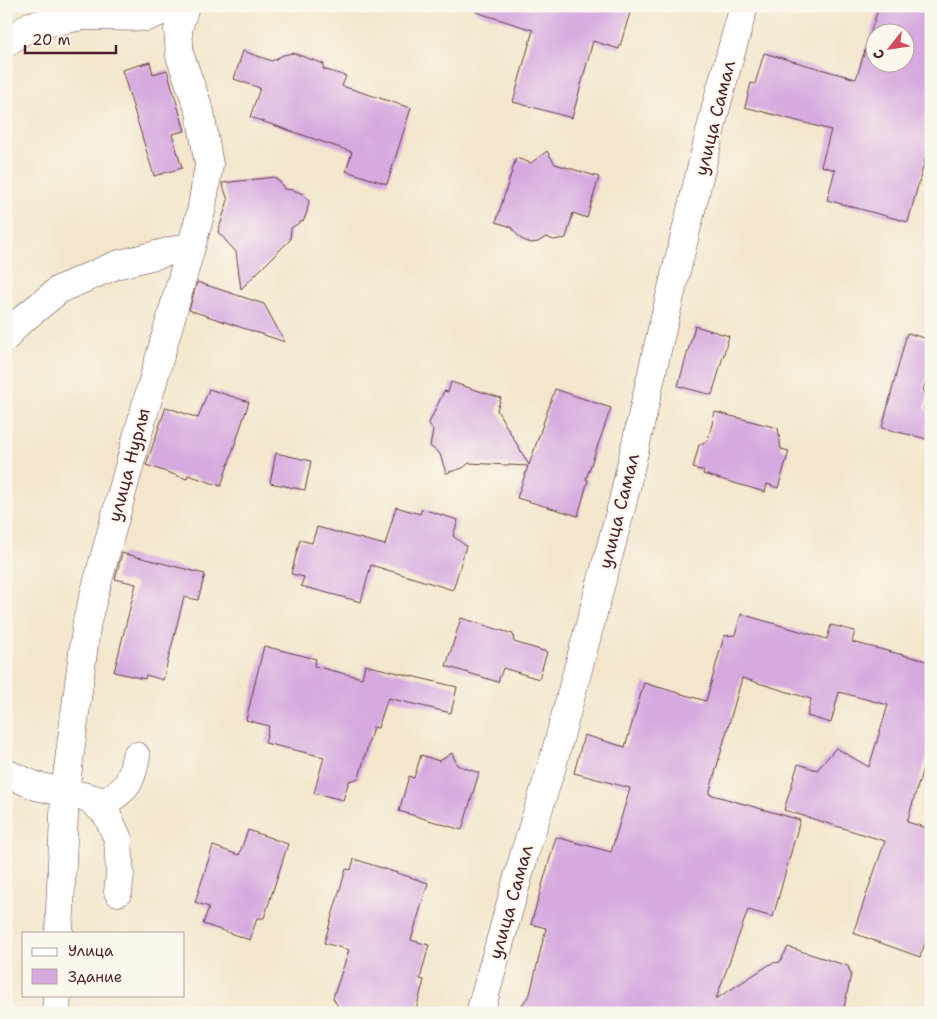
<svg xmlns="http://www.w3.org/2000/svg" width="937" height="1019" font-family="'Shantell Sans',sans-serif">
<rect width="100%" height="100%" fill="#fbf7ec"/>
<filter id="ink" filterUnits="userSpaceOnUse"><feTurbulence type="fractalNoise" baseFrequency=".02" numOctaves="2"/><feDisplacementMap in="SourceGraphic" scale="10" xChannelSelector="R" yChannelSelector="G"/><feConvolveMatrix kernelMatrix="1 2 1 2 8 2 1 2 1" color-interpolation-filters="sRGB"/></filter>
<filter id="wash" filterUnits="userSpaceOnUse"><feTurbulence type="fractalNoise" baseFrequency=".0096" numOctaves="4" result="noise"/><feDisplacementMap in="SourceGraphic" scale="20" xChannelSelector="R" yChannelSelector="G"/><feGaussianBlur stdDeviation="1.12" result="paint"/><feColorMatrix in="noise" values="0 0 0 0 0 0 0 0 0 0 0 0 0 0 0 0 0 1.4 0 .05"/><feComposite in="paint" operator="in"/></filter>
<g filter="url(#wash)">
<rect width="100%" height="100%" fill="#f3e6cc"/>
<g id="blocks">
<path fill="#d6aadf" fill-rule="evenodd" d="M 477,6 L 632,6 L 619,49 L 593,41 L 572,118 L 513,102 L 533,30 L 476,12 Z
M 879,6 L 931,6 L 931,138 L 908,222 L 827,200 L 835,170 L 821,166 L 831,130 L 745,107 L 751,83 L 755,84 L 764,53 L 856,79 ZM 874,32 L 904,32 L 904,62 L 874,62 Z
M 243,51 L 272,61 L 283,55 L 293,53 L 324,64 L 323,69 L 346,76 L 342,86 L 411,108 L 387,184 L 346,171 L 352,152 L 250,117 L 260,88 L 234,79 Z
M 150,62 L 153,74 L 167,70 L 185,131 L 172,134 L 182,168 L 154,176 L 122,70 Z
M 547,151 L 555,164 L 599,177 L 587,218 L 573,213 L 566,238 L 554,240 L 546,237 L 538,242 L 531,243 L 521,239 L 511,227 L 496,222 L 516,158 L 531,163 Z
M 274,177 L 280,182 L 284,189 L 293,190 L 303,194 L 309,201 L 307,212 L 304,220 L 291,228 L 290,240 L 241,289 L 236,252 L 218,232 L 228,200 L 222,183 Z
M 197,282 L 264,304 L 285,342 L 189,310 Z
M 695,326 L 729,336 L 712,395 L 678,386 Z
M 907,333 L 931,340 L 931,364 L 923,391 L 929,392 L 924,409 L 931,410 L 931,440 L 882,428 Z
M 451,382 L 501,398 L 497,410 L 529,465 L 555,389 L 611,408 L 586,479 L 588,480 L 578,516 L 517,498 L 528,466 L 469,463 L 463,468 L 446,473 L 440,454 L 430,446 L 433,431 L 429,423 L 444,391 L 448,392 Z
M 209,389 L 249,402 L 221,486 L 188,475 L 187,479 L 146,465 L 166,407 L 198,418 Z
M 715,412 L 778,428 L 781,449 L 789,451 L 778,488 L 767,484 L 765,492 L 703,474 L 704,471 L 693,468 L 699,445 L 708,440 Z
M 276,453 L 311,461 L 305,490 L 270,483 Z
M 396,507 L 420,514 L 422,509 L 458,520 L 453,536 L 466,546 L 453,590 L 371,565 L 361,602 L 301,586 L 304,577 L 291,574 L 300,540 L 312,543 L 317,527 L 385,545 Z
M 122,553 L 205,574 L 198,600 L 184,597 L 163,680 L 146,675 L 145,679 L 114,672 L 136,584 L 115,579 Z
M 741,614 L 827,639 L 831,625 L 855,631 L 852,642 L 931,662 L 931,742 L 907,822 L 931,829 L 931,927 L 920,957 L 853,933 L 885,841 L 784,810 L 798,764 L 817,770 L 836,748 L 869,767 L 888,705 L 839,692 L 831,723 L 807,716 L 811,699 L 742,678 L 709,794 L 800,820 L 773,917 L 748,910 L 716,999 L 772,963 L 780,962 L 788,947 L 848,966 L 851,974 L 843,1013 L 516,1013 L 530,994 L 546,928 L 531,924 L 556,837 L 611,852 L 630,788 L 574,773 L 584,735 L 625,747 L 644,683 L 706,701 L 724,636 L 735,635 Z
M 461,618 L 513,634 L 514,642 L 547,652 L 539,679 L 503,668 L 498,682 L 446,666 Z
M 264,646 L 316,659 L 314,666 L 362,678 L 365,665 L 457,687 L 451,713 L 388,698 L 378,728 L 373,727 L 359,778 L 349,781 L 343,800 L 314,793 L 324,757 L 265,743 L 269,726 L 246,720 Z
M 452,753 L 457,765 L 479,773 L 462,830 L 399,811 L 409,776 L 414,778 L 421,755 L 439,761 Z
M 248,830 L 288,844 L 264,918 L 257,918 L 250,940 L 203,924 L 209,907 L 195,902 L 213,846 L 239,855 Z
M 354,859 L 428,883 L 411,940 L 429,945 L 420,979 L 424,980 L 415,1013 L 342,1013 L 333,998 L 349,950 L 324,943 L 346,869 L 351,870 Z"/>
</g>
</g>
<g filter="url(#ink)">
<use href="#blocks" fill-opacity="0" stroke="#633d43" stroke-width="1"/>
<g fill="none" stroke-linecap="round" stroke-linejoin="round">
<defs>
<path id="minor" d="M 6,43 L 30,26 L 83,16 L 147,17 L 174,6
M 6,337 L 16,325 L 60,289 L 116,265 L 191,246
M 6,773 L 36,786 L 87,797 L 106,813 L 118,839 L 120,874 L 118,892
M 87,797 L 105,802 C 129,788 131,782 136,756
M 59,933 L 65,792 L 87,621 L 139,430 L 201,212 L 209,165 L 200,112 L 180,56 L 178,30 L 185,6
M 56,1013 L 57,995
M 480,1013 L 525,852 L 552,766 L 622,505 L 658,346 L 719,95 L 744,6"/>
</defs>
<use href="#minor" stroke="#633d43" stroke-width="29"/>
<use href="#minor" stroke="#fff" stroke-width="28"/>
</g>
</g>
<g text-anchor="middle" stroke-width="5" stroke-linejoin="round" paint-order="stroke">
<g font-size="18" fill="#4a1f2b" stroke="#fbf7ec">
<text transform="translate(715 118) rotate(-76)" y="6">улица Самал</text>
<text transform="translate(129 465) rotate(-75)" y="6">улица Нурлы</text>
<text transform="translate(619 511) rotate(-76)" y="6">улица Самал</text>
<text transform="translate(511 902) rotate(-74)" y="6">улица Самал</text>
</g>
</g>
<rect width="937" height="1019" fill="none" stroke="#fbf7ec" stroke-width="25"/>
<rect x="22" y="932" width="162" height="65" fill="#fbf7ec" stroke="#b4a19f"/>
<rect x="32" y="948" width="25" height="8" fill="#ffffff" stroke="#b4a19f"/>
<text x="68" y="956" font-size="15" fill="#4a1f2b">Улица</text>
<rect x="32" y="969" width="25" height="15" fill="#d6aadf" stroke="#b4a19f"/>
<text x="68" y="982" font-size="15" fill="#4a1f2b">Здание</text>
<g transform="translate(890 48) rotate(240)"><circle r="24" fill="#fbf7ec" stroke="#b4a19f"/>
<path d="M0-4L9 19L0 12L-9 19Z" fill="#d1495b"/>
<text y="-8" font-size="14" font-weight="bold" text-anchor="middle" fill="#4a1f2b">С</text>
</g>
<path d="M25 45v8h91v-8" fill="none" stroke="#4a1f2b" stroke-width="2.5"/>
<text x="32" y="45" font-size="15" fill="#4a1f2b" stroke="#fbf7ec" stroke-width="4" paint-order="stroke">20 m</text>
</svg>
